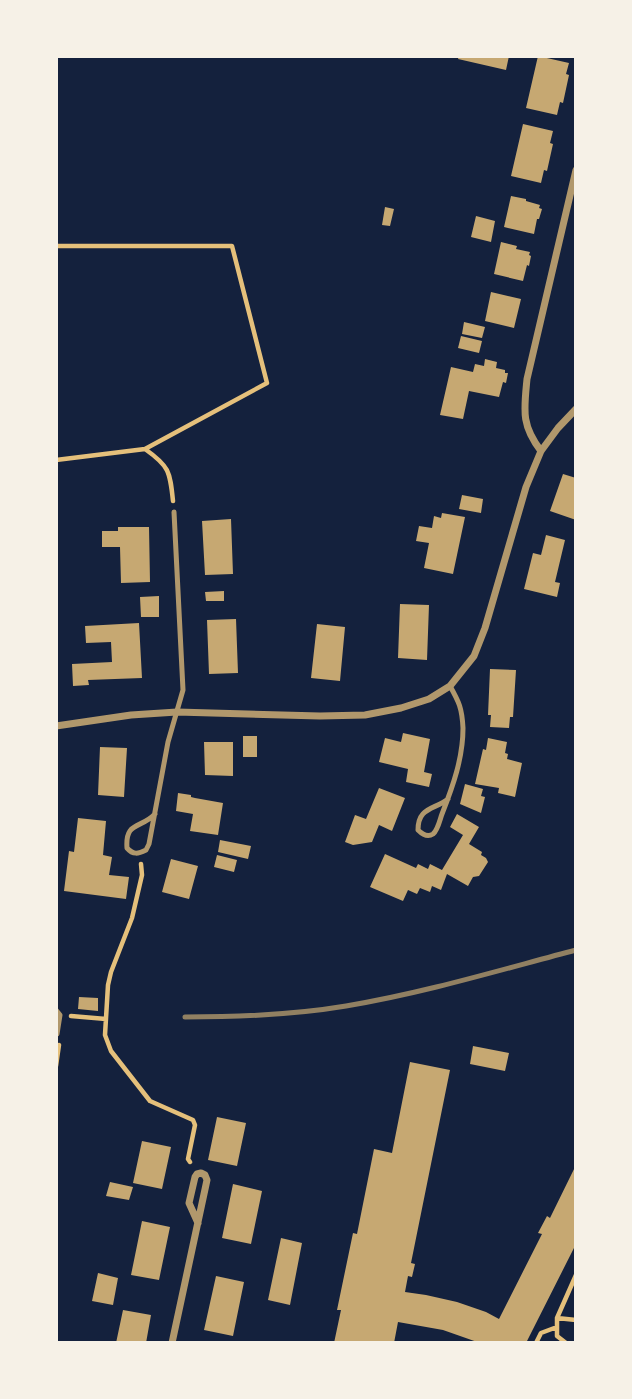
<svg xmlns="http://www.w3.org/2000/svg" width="632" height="1399" font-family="'Titillium Web',sans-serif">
<rect width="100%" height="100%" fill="#14213d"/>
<path fill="#c6a872" d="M 459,56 L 509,56 L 506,70 L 458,59 Z
M 538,56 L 569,63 L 566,74 L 569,75 L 563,103 L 560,102 L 557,115 L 526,108 Z
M 523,124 L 553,131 L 550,143 L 553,144 L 547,171 L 544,170 L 541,183 L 511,176 Z
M 511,196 L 526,199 L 526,201 L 540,205 L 539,208 L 542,209 L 539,219 L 537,219 L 534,234 L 504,227 Z
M 385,207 L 394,209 L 390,226 L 382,225 Z
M 476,216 L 495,221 L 491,242 L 471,237 Z
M 501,242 L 517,246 L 516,249 L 530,252 L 529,255 L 531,256 L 529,266 L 527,265 L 523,281 L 494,274 Z
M 491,292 L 521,299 L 514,328 L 485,321 Z
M 464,322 L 485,327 L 482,338 L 462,334 Z
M 461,336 L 482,341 L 479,353 L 458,348 Z
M 485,359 L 497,362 L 496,368 L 505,370 L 505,373 L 508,373 L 506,383 L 503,382 L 499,397 L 469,391 L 463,419 L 440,415 L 451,367 L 473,372 L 475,364 L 484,366 Z
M 563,474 L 576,478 L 576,520 L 550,511 Z
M 462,495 L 483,499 L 481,513 L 459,509 Z
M 442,513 L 465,517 L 453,574 L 424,568 L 429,543 L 416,541 L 419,526 L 432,528 L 434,516 L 441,518 Z
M 231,519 L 233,574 L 205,575 L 202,521 Z
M 118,527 L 149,527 L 150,582 L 121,583 L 120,547 L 102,547 L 102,531 L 118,531 Z
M 546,535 L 565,540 L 555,582 L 560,583 L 557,597 L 524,589 L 533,553 L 541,555 Z
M 224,591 L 224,601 L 206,601 L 205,592 Z
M 159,596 L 159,617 L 141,617 L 140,597 Z
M 400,604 L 429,605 L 427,660 L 398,658 Z
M 236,619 L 238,673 L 209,674 L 207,620 Z
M 139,623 L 142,678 L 88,680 L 89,685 L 73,686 L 72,664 L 112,662 L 111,642 L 86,643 L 85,626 Z
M 317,624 L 345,627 L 340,681 L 311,678 Z
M 490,669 L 516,670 L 513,717 L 510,717 L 509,728 L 490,727 L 491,715 L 488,715 Z
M 403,733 L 430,739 L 424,772 L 432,774 L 429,787 L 406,782 L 408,769 L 379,762 L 385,738 L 401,742 Z
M 243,736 L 257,736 L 257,757 L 243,757 Z
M 488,738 L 507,742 L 505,753 L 508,754 L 507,759 L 522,763 L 515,797 L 498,793 L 499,788 L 475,784 L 483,749 L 486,750 Z
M 204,742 L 233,742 L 233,776 L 205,775 Z
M 100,747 L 127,748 L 124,797 L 98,795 Z
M 465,784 L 483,789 L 481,796 L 485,797 L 481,813 L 460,804 Z
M 379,788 L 405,798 L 392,831 L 379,825 L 372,842 L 353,845 L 345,842 L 355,815 L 366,819 Z
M 178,793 L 191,795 L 191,797 L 195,798 L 223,803 L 218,835 L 190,831 L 193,814 L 176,811 Z
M 457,814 L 479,827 L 469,844 L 482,852 L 481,855 L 486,858 L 488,862 L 479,876 L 473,877 L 468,886 L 447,874 L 441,890 L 432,886 L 430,892 L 420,888 L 417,894 L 408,890 L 403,901 L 370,887 L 385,854 L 416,868 L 418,864 L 428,869 L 430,864 L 442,870 L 463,835 L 450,827 Z
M 78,818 L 106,821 L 103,855 L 112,857 L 109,875 L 129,877 L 126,899 L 64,891 L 69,851 L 74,852 Z
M 220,840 L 251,846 L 248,859 L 218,852 Z
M 217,855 L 237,860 L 234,872 L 214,867 Z
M 171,859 L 198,866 L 189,899 L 162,892 Z
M 79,997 L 98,998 L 98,1011 L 78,1009 Z
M 473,1046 L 509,1053 L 505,1071 L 470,1064 Z
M 410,1062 L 450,1070 L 411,1263 L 415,1264 L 412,1277 L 408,1276 L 405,1292 L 426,1295 L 457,1302 L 486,1312 L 499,1319 L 542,1234 L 538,1233 L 547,1216 L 550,1218 L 576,1165 L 576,1244 L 526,1343 L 480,1343 L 443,1330 L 398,1322 L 394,1343 L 334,1343 L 341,1310 L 337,1310 L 353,1233 L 357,1234 L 374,1149 L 392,1153 Z
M 217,1117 L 246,1123 L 237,1166 L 208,1160 Z
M 142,1141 L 171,1147 L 162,1189 L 133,1183 Z
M 110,1182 L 133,1187 L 129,1200 L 106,1196 Z
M 233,1184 L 262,1191 L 251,1244 L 222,1238 Z
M 142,1221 L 170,1227 L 159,1280 L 131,1275 Z
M 281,1238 L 302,1243 L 290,1305 L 268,1300 Z
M 98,1273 L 118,1278 L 113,1305 L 92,1301 Z
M 216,1276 L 244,1282 L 233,1336 L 204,1330 Z
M 123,1310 L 151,1315 L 146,1343 L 116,1343 Z"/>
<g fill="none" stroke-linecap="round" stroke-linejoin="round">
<path stroke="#e5c07b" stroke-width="4.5" d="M 56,246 L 232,246 L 267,383 L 145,449
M 56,460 L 145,449 C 169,466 170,471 173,501
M 141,864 L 142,875 L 132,918 L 111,972 L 108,985 L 105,1035 L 111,1051 L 150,1101 L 193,1120 L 195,1125 L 188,1159 L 190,1162
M 71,1016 L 106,1019
M 56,1066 L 59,1045
M 557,1318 L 576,1320
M 536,1343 L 541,1333 L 557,1327
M 566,1343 L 557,1336 L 557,1318 L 576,1275"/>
<path stroke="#b1986c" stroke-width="5" d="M 448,799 C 434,810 418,807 418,830 C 422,834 427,838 433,834 C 438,830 440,819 442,814 C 453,786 463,758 463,728 C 462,708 459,702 450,686
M 155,814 C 141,829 125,821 127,848 C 133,855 138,854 146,850 L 149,844 L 168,742 L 183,690 L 174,512
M 56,1010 L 60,1015 L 57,1034"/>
<path stroke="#b1986c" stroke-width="7" d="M 541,451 C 521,425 524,410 527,379 L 576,170
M 56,726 L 131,715 L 177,712 L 320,716 L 365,715 L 401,708 L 429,699 L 450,686 L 474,656 L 485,628 L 526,487 L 541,451 L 558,428 L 576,409
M 172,1343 L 207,1180 L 205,1175 L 201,1173 L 197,1174 L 195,1177 L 189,1203 L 198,1223"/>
<path stroke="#918062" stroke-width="5" d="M 185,1017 C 239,1017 293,1015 346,1006 C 424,993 500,970 576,950"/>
</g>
<rect width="632" height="1399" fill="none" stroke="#f6f1e7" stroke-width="116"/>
</svg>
